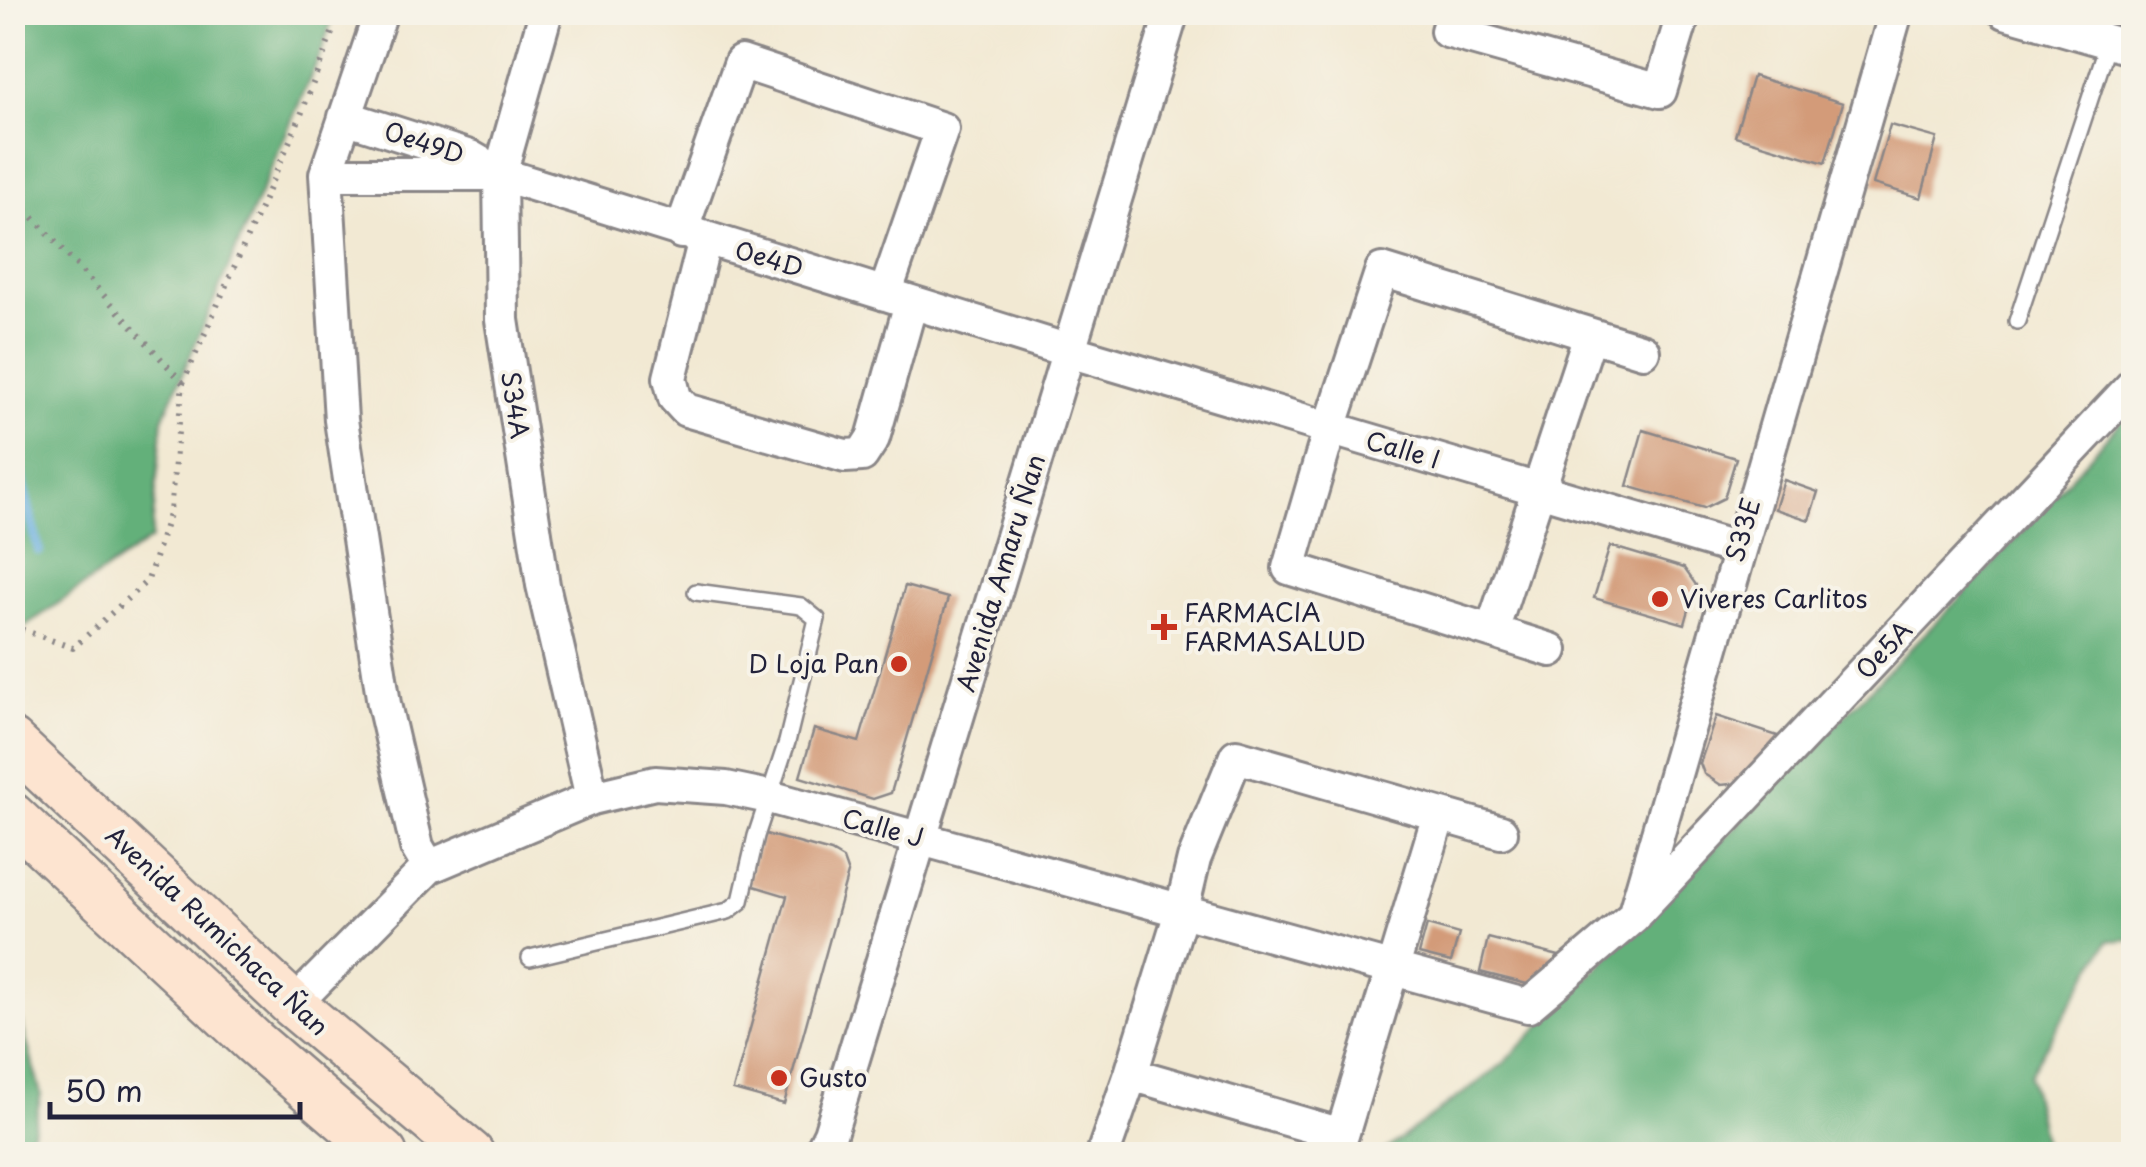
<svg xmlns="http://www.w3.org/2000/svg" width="2146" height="1167" font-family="'Playpen Sans',sans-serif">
<rect width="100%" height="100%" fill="#f7f3e8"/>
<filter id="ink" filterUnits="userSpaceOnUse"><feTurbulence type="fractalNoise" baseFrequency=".01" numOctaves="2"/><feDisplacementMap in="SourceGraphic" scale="20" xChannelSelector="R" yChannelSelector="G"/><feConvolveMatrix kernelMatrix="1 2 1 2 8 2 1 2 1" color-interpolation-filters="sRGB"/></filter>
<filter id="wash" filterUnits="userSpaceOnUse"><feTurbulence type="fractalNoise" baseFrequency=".0048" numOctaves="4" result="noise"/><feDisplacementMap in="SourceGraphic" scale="40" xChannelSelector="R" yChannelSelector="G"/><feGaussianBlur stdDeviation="2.25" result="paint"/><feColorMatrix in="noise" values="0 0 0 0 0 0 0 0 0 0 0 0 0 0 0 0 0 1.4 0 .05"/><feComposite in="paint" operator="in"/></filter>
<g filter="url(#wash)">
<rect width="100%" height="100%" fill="#f2e9d3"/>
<path fill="#64b07a" stroke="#43695a" stroke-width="2.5" d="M 13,12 L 334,13 L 323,48 L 163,419 L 151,539 L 21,629 L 12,624 Z
M 2133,408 L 2133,939 L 2108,941 L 2029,1075 L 2046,1154 L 1380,1154 L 1502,1065 L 1991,566 Z
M 13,992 L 41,1094 L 28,1154 L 13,1154 Z"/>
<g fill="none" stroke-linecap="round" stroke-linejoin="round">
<path stroke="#68afdf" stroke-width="10" d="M 12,441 L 39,551"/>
</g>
<g id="blocks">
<path fill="#d39b79" d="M 1753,76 L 1843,103 L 1825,163 L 1735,136 Z
M 1890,125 L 1937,138 L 1921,198 L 1873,184 Z
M 1643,430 L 1736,458 L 1724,498 L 1704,508 L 1627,486 Z
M 1784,480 L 1818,492 L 1809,520 L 1775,509 Z
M 1610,546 L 1684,568 L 1696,585 L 1685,624 L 1594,598 Z
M 905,586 L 948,598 L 891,793 L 873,799 L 800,777 L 814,729 L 859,742 Z
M 1716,716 L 1784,738 L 1740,783 L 1721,785 L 1704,774 L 1700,763 Z
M 762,833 L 831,852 L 843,859 L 848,873 L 784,1104 L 733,1090 L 787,896 L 747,884 Z
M 1427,925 L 1459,934 L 1451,962 L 1419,954 Z
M 1488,938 L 1559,956 L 1531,985 L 1480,972 Z"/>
</g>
</g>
<g filter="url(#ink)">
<use href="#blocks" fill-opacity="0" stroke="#8a8687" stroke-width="2.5"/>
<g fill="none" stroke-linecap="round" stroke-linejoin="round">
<defs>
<path id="service" d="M 2017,321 L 2109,41
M 530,958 L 728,911 L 741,901 L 756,836 L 787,742 L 817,619 L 801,606 L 696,592"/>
<path id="minor" d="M 381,12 L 326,174 L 341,420 L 384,704 L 417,847 L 429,867
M 546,12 L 500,174 L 502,320 L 543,585 L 592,798
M 1453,12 L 1447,31 L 1660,91 L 1684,12
M 2005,12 L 2134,49
M 345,117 L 470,157 L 491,169
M 326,174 L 500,174 L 1069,351 L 1738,549
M 681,232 L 741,62 L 942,129 L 885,294
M 705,239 L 670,378 L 675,398 L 686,410 L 845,456 L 862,455 L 873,438 L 911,303
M 1492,631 L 1590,335
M 1551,650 L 1289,568 L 1330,428 L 1382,270 L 1643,351
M 1637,912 L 2134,384
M 293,1005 L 429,867 L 592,798 L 655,783 L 726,788 L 769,797 L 1528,1006 L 1634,916 L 1896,12
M 1131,1074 L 1342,1135 L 1439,815
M 820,1154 L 830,1134 L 1172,12
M 1103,1154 L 1131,1074 L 1182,909 L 1194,859 L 1236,756 L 1501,832"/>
<path id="secondary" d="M 12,742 L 293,1005 L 471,1154
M 12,816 L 254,1042 L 384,1154"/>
</defs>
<use href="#service" stroke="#8a8687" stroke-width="20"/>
<use href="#minor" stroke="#8a8687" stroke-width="38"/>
<use href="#secondary" stroke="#8a8687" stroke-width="50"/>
<path stroke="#8a8687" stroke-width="6" stroke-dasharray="2.5 8" stroke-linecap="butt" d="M 12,194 L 183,383 L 170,511 L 148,580 L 73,648 L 12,626
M 183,383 L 299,120 L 340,12"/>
<use href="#service" stroke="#fff" stroke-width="15"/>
<use href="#minor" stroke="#fff" stroke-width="32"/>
<use href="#secondary" stroke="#fde4d0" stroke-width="45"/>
</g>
</g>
<g fill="#c8321e" stroke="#f7f3e8" stroke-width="4">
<circle cx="1660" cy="599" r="10"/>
<path d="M1159 612h10v10h10v10h-10v10h-10v-10h-10v-10h10z"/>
<circle cx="899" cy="664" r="10"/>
<circle cx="779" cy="1078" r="10"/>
</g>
<g text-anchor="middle" stroke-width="8" stroke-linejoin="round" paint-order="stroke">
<g font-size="25" fill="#22223b" stroke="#f7f3e8">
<text transform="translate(424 143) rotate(18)" y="9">Oe49D</text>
<text transform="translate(769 259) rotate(17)" y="9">Oe4D</text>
<text transform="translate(515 405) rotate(81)" y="9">S34A</text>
<text transform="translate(1403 450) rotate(16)" y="9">Calle I</text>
<text transform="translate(1743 530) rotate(-74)" y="9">S33E</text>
<text transform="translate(1001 573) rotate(-73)" y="9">Avenida Amaru Ñan</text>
<text transform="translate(1884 650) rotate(-47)" y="9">Oe5A</text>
<text transform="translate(883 828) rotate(15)" y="9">Calle J</text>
<text transform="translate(217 931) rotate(43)" y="9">Avenida Rumichaca Ñan</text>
</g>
<g font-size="25" fill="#22223b" stroke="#f7f3e8" text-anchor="start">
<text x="1680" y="608">Viveres Carlitos</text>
<text x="1184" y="622">FARMACIA<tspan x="1184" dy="29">FARMASALUD</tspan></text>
<text x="879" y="673" text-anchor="end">D Loja Pan</text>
<text x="799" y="1087">Gusto</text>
</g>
</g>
<rect width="2146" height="1167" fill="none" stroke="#f7f3e8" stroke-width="50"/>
<path d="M50 1102v15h250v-15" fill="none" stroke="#22223b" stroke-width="5"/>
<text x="65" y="1102" font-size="30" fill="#22223b" stroke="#f7f3e8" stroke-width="8" paint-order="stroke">50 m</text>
</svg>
